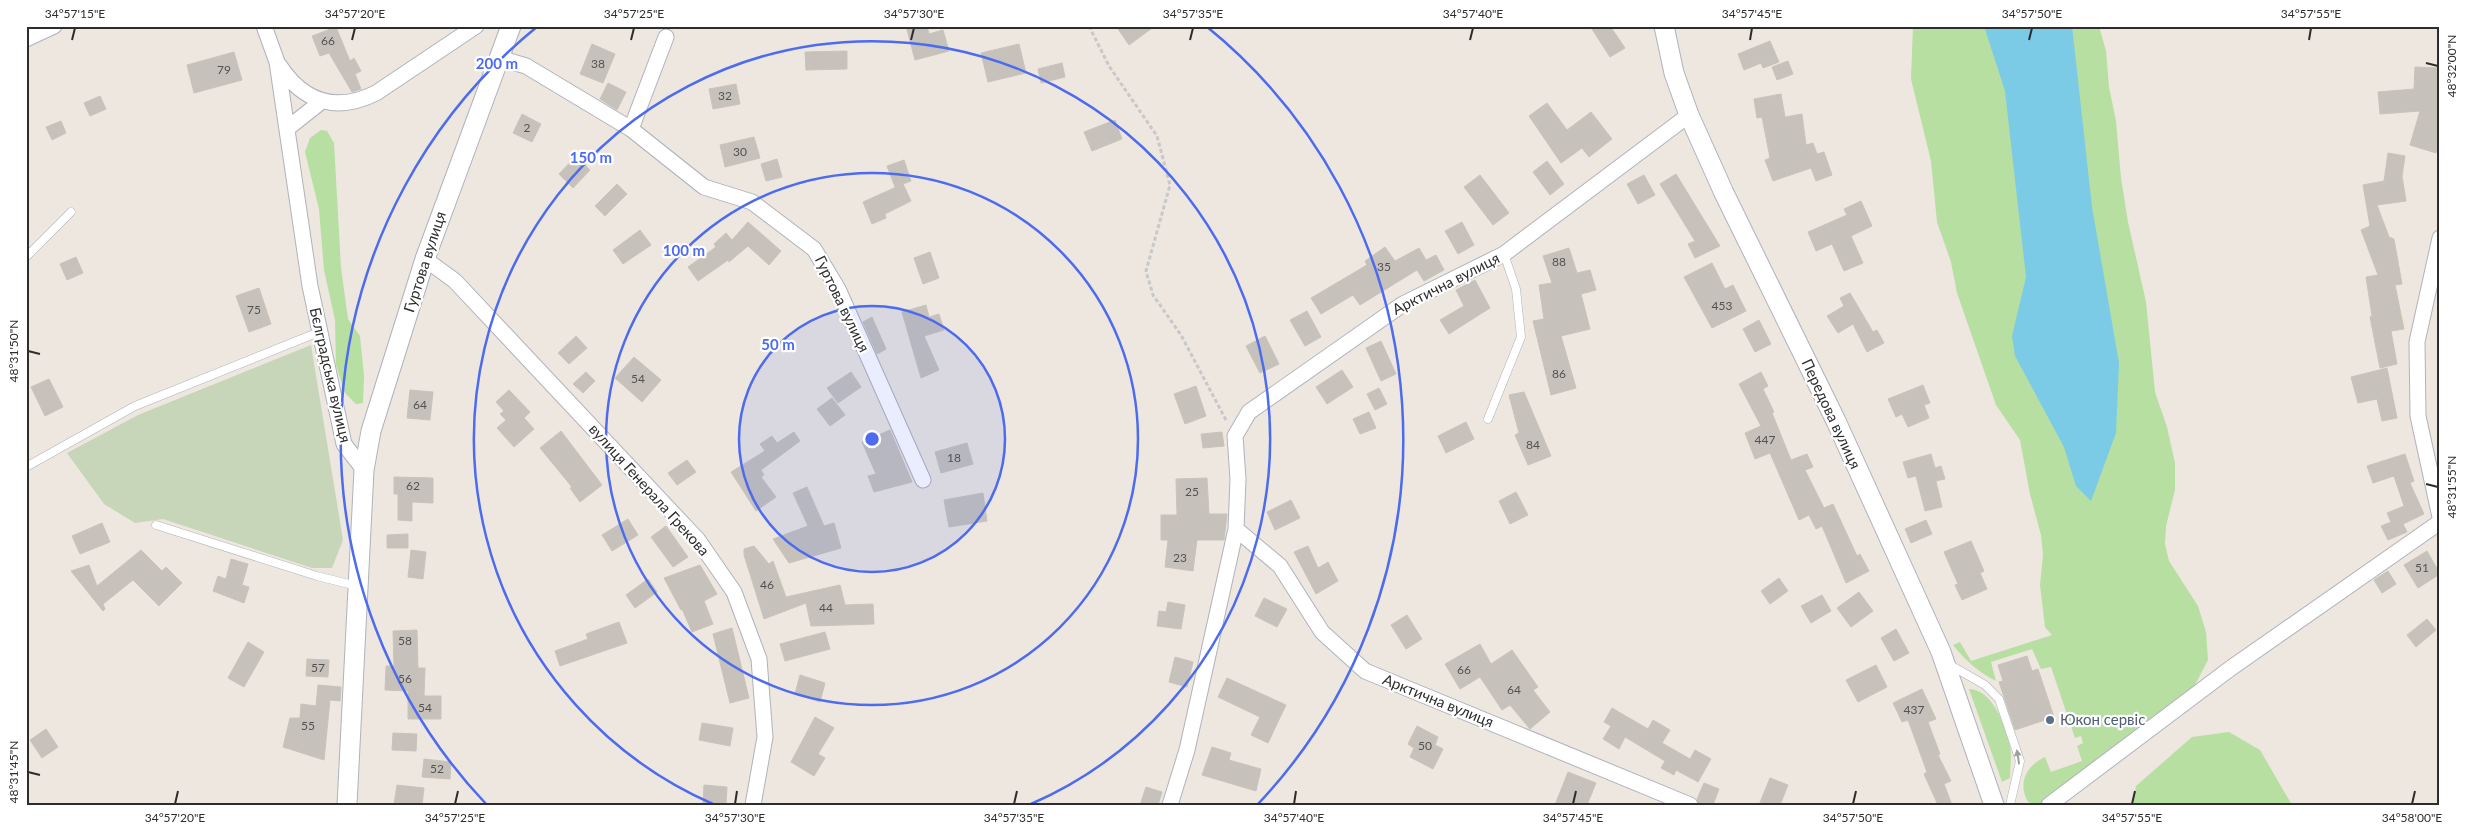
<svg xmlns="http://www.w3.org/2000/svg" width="2466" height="831" font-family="Lato,sans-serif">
<rect width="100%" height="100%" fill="#ede7e0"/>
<path fill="#b6dfa1" d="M 1913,26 L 2099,26 L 2106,51 L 2109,87 L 2116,121 L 2121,178 L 2128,222 L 2146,302 L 2155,392 L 2167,427 L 2175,463 L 2175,490 L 2166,526 L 2165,544 L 2169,561 L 2198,606 L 2206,632 L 2208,660 L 2195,685 L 2041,805 L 2028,802 C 2017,783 2027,765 2045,757 L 2051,772 L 2082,761 L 2077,746 L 2083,743 L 2081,736 L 2075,738 L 2051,667 L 2041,669 L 2032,649 L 1991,662 L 1996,681 C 1978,672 1965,660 1953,645 L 1960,642 L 1971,661 L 2052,635 L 2045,627 L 2040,585 L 2043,555 L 2041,535 L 2030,494 L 2020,440 L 1996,405 L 1957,293 L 1951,262 L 1937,222 L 1931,161 L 1911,79 Z
M 321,130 L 327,131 L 334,143 L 341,268 L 348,319 L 360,336 L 364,376 L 363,403 L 356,404 L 345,393 L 336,365 L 335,320 L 324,270 L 319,209 L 305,152 L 310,138 Z
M 1969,689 C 1992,689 2006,726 2010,746 C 2012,756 2010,768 2010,778 L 2002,782 Z
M 2229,732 L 2260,750 L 2292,805 L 2133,805 L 2136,786 L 2192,737 Z"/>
<path fill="#c7d6b9" d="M 311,345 L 343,540 L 332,568 L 312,568 L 163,519 L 135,523 L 104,504 L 67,453 L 138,415 Z"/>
<path fill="#7bcbe7" d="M 1984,26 L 2072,26 L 2092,207 L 2119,363 L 2116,433 L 2091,501 L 2076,486 L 2064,447 L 2015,356 L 2012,336 L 2026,277 L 2005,91 Z"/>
<path fill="#c6c2bb" stroke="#c9c3ba" d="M 906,26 L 927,26 L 929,34 L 943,30 L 949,51 L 915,60 Z
M 1116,26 L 1155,26 L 1129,45 Z
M 1590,26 L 1610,26 L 1625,48 L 1610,57 Z
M 336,27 L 350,61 L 354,58 L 361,71 L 355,74 L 361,89 L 352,92 L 329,53 L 320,56 L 312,36 Z
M 1770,41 L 1779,62 L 1763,68 L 1761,63 L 1744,70 L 1738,54 Z
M 592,44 L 615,54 L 603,83 L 580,74 Z
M 1019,44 L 1026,73 L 988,82 L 981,53 Z
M 847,51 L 847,69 L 806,70 L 805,52 Z
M 234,52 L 242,80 L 194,93 L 187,65 Z
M 1788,61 L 1793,74 L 1777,80 L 1772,67 Z
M 1062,63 L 1065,77 L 1041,83 L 1038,69 Z
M 2415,67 L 2439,68 L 2437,97 L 2440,97 L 2440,139 L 2436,153 L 2410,145 L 2420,111 L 2380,114 L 2378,92 L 2414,89 Z
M 608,83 L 626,92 L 617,110 L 600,99 Z
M 736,84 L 740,104 L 713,109 L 709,89 Z
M 1781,94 L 1785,117 L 1802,114 L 1806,145 L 1813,143 L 1817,154 L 1824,152 L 1832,175 L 1816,181 L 1811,168 L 1773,181 L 1765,160 L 1770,158 L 1762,117 L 1757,118 L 1754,99 Z
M 100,96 L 106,109 L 90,116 L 84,103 Z
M 1547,103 L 1567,130 L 1591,112 L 1612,139 L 1589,157 L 1582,148 L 1561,163 L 1529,116 Z
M 522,114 L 541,124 L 532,142 L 513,133 Z
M 1115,120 L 1122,139 L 1092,151 L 1084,132 Z
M 61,121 L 66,133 L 52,140 L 46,127 Z
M 754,137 L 760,158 L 725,167 L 720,145 Z
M 2388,153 L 2405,156 L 2402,176 L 2406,201 L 2377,205 L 2389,237 L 2394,239 L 2402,284 L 2395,285 L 2404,329 L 2391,331 L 2397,364 L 2380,368 L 2370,317 L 2372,316 L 2366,277 L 2378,275 L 2361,230 L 2370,226 L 2363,185 L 2384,181 Z
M 576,156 L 590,170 L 573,188 L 559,174 Z
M 777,159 L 782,177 L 766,181 L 761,164 Z
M 904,160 L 911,181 L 895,187 L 887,166 Z
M 1547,161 L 1564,184 L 1550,195 L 1533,172 Z
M 1676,174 L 1720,246 L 1695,258 L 1688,244 L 1695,241 L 1660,184 Z
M 1480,175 L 1509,213 L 1493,225 L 1464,187 Z
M 1644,175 L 1655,195 L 1638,204 L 1627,184 Z
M 617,184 L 627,194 L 605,216 L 595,206 Z
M 903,184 L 911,201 L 885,214 L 886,218 L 872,224 L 863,202 Z
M 1861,201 L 1872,226 L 1851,236 L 1863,263 L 1844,271 L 1832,244 L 1816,251 L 1808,232 L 1847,215 L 1844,209 Z
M 748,222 L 781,251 L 769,265 L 748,246 L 729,262 L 728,260 L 698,281 L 688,267 L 716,247 L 714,244 L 726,233 L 732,240 Z
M 1462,222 L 1474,245 L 1458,254 L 1445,231 Z
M 640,230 L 651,245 L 623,264 L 613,250 Z
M 1385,247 L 1395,261 L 1419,248 L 1426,260 L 1436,255 L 1444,270 L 1424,281 L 1417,270 L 1360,305 L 1353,295 L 1321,314 L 1311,298 L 1367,265 L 1365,261 Z
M 1569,248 L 1577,273 L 1590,270 L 1596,290 L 1581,294 L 1590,329 L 1561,336 L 1576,388 L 1551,395 L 1533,321 L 1544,319 L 1539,285 L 1552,283 L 1543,256 Z
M 930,252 L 939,278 L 923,284 L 914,258 Z
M 76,257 L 83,273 L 67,280 L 60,264 Z
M 1712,263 L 1725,289 L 1733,285 L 1746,311 L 1712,328 L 1684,277 Z
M 1475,280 L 1490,308 L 1449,334 L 1440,320 L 1464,306 L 1456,290 Z
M 259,288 L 271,324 L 249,332 L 236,296 Z
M 1850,293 L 1873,332 L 1877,330 L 1884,343 L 1867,352 L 1853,324 L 1838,333 L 1827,316 L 1844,306 L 1840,298 Z
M 926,305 L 929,317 L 939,314 L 944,330 L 924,336 L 939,370 L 921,378 L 902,312 Z
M 1307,311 L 1321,337 L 1305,346 L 1290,320 Z
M 872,317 L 886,349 L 877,354 L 863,322 Z
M 1759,320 L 1771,344 L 1755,352 L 1743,329 Z
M 576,336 L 587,348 L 569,364 L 558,353 Z
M 1265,336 L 1279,364 L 1260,373 L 1246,346 Z
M 1381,341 L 1396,374 L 1381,381 L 1366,348 Z
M 634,357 L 661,380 L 642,402 L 615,378 Z
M 2387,368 L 2397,418 L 2382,421 L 2377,399 L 2358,403 L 2351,377 Z
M 1342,370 L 1353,387 L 1327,404 L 1316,387 Z
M 586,372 L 595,381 L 583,393 L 573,384 Z
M 851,372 L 861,387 L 838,403 L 827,388 Z
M 1761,372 L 1768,386 L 1763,389 L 1774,412 L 1772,413 L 1791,460 L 1807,454 L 1813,467 L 1805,470 L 1824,508 L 1833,504 L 1857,556 L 1860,554 L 1869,571 L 1846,583 L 1822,526 L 1816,529 L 1809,515 L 1799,520 L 1770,453 L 1755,459 L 1745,433 L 1761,426 L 1739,384 Z
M 49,379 L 63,407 L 45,416 L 31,387 Z
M 1923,385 L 1930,403 L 1924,405 L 1929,418 L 1908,427 L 1902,414 L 1896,417 L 1888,399 Z
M 1196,386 L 1206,416 L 1185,424 L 1174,394 Z
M 1379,388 L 1387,404 L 1375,410 L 1367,394 Z
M 410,390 L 433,392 L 430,420 L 407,418 Z
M 509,390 L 530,412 L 524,418 L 534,429 L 514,447 L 497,428 L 506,420 L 500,414 L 504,411 L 496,402 Z
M 1524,392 L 1551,456 L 1528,465 L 1515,435 L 1519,433 L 1509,395 Z
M 832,398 L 845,415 L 830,426 L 817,409 Z
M 1369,412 L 1376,428 L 1360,434 L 1353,419 Z
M 1466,422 L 1474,439 L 1446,453 L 1438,436 Z
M 890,430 L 912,482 L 874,492 L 868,476 L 876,474 L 862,442 Z
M 561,431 L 602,485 L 580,502 L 570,488 L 572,487 L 540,448 Z
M 794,432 L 800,441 L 761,470 L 764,475 L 761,477 L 776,497 L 756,511 L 731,472 L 765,451 L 760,444 L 772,436 L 777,443 Z
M 1222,432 L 1224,446 L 1203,448 L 1201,434 Z
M 967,443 L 973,464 L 941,473 L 935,452 Z
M 1931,454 L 1935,468 L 1941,466 L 1945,479 L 1936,481 L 1942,507 L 1925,511 L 1916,476 L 1908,478 L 1903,462 Z
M 2405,454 L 2414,481 L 2410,483 L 2424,514 L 2403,524 L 2407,532 L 2388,540 L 2381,526 L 2391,522 L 2387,513 L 2404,506 L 2394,476 L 2373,483 L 2367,466 Z
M 687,460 L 696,472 L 677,485 L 668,473 Z
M 394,477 L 433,478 L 433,503 L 412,502 L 412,521 L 398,520 L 398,494 L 394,494 Z
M 1207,478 L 1209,514 L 1227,514 L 1224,540 L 1197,540 L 1193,571 L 1165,567 L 1168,540 L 1161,540 L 1161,515 L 1177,515 L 1176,479 Z
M 807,487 L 824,526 L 834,523 L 841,548 L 789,563 L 773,539 L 808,526 L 793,493 Z
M 1516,492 L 1528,515 L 1510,524 L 1499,501 Z
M 983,493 L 987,521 L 949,527 L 944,500 Z
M 1291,500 L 1300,518 L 1275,530 L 1267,512 Z
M 628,519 L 638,535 L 612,551 L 602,535 Z
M 1926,520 L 1932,534 L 1911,543 L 1905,529 Z
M 102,523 L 110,542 L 80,554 L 72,536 Z
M 666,526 L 688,557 L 673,567 L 651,537 Z
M 408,534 L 408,548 L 387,548 L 387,535 Z
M 1971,541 L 1984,571 L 1980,573 L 1987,589 L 1962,600 L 1955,585 L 1958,584 L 1944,552 Z
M 754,546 L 769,564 L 773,561 L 786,597 L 840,585 L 845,605 L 873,604 L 874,624 L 811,626 L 806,603 L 764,619 L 744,555 L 744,549 Z
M 1308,546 L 1318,568 L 1328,562 L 1338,581 L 1316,594 L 1294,552 Z
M 141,550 L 162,571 L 166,567 L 182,583 L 159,606 L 133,580 L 103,604 L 105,609 L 103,611 L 71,571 L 89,565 L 97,586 Z
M 411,550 L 426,552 L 423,579 L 408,577 Z
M 2427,551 L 2440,574 L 2418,588 L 2404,565 Z
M 231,559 L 248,564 L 242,585 L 249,587 L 244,603 L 213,591 L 218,576 L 226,579 Z
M 700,565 L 717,594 L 704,601 L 713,624 L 692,632 L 682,609 L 681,610 L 664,578 Z
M 2388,571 L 2396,584 L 2382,593 L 2374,580 Z
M 1779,578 L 1788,591 L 1770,604 L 1761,591 Z
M 648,579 L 657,592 L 635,608 L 626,595 Z
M 1859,592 L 1873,611 L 1851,627 L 1837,608 Z
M 1822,595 L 1831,611 L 1811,623 L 1801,606 Z
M 1264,598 L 1287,609 L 1277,627 L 1255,616 Z
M 1168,602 L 1185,605 L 1181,629 L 1157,626 L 1159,611 L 1166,612 Z
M 1407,615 L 1422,639 L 1406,649 L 1391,625 Z
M 2427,619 L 2436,630 L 2416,647 L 2407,635 Z
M 619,622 L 627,643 L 560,666 L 555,651 L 588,639 L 586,634 Z
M 732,628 L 749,698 L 730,703 L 713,634 Z
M 1896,629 L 1909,653 L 1894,661 L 1881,638 Z
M 417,630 L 418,668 L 425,668 L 424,696 L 441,696 L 441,719 L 408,719 L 408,691 L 385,690 L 386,666 L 394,666 L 393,631 Z
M 825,632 L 830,649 L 785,661 L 780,644 Z
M 248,642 L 264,652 L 244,687 L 228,678 Z
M 1480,644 L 1491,664 L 1512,650 L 1538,687 L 1533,690 L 1550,712 L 1530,729 L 1510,705 L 1502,710 L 1480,677 L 1460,689 L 1445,664 Z
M 2027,656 L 2032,671 L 2038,669 L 2054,717 L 2015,730 L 1999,682 L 2003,681 L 1998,665 Z
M 1175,657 L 1193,662 L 1187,687 L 1169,682 Z
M 307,659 L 329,660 L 328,677 L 306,676 Z
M 1876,665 L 1887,687 L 1858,702 L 1846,680 Z
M 800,675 L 825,683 L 820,702 L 795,694 Z
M 1227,678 L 1286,705 L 1268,743 L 1251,735 L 1260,717 L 1218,697 Z
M 318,685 L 341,687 L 340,701 L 330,700 L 324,760 L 283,747 L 290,718 L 300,718 L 301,704 L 316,706 Z
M 1922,689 L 1936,719 L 1928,722 L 1940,754 L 1938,755 L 1951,781 L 1944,784 L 1952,805 L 1938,805 L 1924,774 L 1927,772 L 1908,720 L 1902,722 L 1893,703 Z
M 1612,708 L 1648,729 L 1653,720 L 1670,730 L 1662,743 L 1690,759 L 1695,750 L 1711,759 L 1698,782 L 1676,770 L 1674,775 L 1661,768 L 1665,761 L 1625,737 L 1619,749 L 1603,739 L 1611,726 L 1604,722 Z
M 815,717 L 834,728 L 818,754 L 825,758 L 814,776 L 791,762 Z
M 702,723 L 733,728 L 730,746 L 699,740 Z
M 1417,726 L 1438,737 L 1435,745 L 1443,749 L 1433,769 L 1410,757 L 1414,748 L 1408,744 Z
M 46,729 L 58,747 L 42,758 L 30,740 Z
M 393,733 L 417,734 L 416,751 L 392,750 Z
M 1212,747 L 1231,753 L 1229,760 L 1261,769 L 1256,791 L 1202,775 Z
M 424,759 L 451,762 L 450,779 L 422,777 Z
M 1568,772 L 1596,783 L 1587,805 L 1555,805 Z
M 1770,778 L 1788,785 L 1780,805 L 1759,805 Z
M 1704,783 L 1719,789 L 1713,805 L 1699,805 L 1697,799 Z
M 397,785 L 424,788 L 422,805 L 394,805 Z
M 704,785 L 727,787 L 726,805 L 703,803 Z
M 1146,787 L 1162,792 L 1158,805 L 1140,805 Z"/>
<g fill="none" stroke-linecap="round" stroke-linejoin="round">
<defs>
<path id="service" d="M 26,257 L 71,212
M 1488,419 L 1521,337 L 1516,289 L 1504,254
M 26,467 L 135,406 L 319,332
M 156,525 L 317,576 L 357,586
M 1950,665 L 1985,685 L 1999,699 L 2020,761 L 2010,805"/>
<path id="minor" d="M 264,26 L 277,62 L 310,286 L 344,444 L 364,470
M 26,39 L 54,26
M 499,58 L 526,66 L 631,129 L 704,187 L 752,202 L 814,249 L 838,289 L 923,480
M 279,65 C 303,102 336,113 376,93 L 476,26
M 288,128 L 322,101
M 631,129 L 666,37
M 2440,238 L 2417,342 L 2418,416 L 2440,517
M 425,259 L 455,281 L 698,540 L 734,592 L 759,659 L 765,737 L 753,805
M 1236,529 L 1280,566 L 1322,632 L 1365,671 L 1690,805
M 1170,805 L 1187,750 L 1236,529 L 1238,479 L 1235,436 L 1249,412 L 1403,304 L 1504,254 L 1689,115
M 2049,805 L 2231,668 L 2440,522"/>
<path id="tertiary" d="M 1664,26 L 1674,73 L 1689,115 L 1724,193 L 1836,421 L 1941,652 L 1994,805
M 347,805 L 364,470 L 371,431 L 425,259 L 511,26"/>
</defs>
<use href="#service" stroke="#b0b2bc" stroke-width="9"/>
<use href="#minor" stroke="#b0b2bc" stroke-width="17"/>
<use href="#tertiary" stroke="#b0b2bc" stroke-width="21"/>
<path stroke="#c8c8c8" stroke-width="3" stroke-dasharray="4 2.5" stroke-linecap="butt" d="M 1089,26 L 1109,66 L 1157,136 L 1170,185 L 1146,271 L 1153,295 L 1181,335 L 1226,420"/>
<use href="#service" stroke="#fff" stroke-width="8"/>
<use href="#minor" stroke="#fff" stroke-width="15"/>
<use href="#tertiary" stroke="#fff" stroke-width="19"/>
</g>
<defs><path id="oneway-solid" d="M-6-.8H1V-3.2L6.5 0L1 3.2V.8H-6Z" transform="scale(1.25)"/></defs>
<use fill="#a0a0a0" href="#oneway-solid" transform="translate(2018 757) rotate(-99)"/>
<path fill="none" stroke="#2d2d2d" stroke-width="2" d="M 72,40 L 75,28M 352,40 L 355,28M 631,40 L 634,28M 911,40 L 914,28M 1190,40 L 1193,28M 1470,40 L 1473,28M 1750,40 L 1752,28M 2029,40 L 2032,28M 2309,40 L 2311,28M 2426,63 L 2438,66M 28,351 L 40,354M 2426,484 L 2438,487M 28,772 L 40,775M 175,804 L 178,791M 455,804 L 458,791M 735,804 L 737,791M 1014,804 L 1017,791M 1294,804 L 1296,791M 1573,804 L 1576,791M 1853,804 L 1856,791M 2132,804 L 2135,791M 2412,804 L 2415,791"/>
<circle cx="872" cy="439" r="133" fill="#4d6bee" fill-opacity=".12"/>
<g fill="none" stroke="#4d6bee" stroke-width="2.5">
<circle cx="872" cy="439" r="133"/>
<circle cx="872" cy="439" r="266"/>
<path d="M713 804A398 398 0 1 1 1031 804"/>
<path d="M487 805A531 531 0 0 1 538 26M1206 26A531 531 0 0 1 1257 805"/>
</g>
<circle fill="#5c6f8a" stroke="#fff" stroke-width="2" cx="2050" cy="720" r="5"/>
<g text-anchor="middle" stroke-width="4.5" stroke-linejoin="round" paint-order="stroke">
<g font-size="12" fill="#535250">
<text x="328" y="45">66</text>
<text x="598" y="68">38</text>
<text x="224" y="74">79</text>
<text x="725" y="100">32</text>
<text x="527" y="132">2</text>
<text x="740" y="156">30</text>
<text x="1559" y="266">88</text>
<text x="1384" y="271">35</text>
<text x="1722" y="310">453</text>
<text x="254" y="314">75</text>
<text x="1559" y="378">86</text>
<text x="638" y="383">54</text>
<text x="420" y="409">64</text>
<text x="1765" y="444">447</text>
<text x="1533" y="449">84</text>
<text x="954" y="462">18</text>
<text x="413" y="490">62</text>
<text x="1192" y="496">25</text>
<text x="1180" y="562">23</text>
<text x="2422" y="572">51</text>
<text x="767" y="589">46</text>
<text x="826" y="612">44</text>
<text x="405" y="645">58</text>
<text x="318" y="672">57</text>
<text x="1464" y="674">66</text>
<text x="405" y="683">56</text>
<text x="1514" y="694">64</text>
<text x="425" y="712">54</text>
<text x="1914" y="714">437</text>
<text x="308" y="730">55</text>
<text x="1425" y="750">50</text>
<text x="437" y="773">52</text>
</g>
<g font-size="15" fill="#2d2d2d" stroke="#fff">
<text transform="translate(425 262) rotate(-72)" y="5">Гуртова вулиця</text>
<text transform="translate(1446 284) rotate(-27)" y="5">Арктична вулиця</text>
<text transform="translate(842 304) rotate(64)" y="5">Гуртова вулиця</text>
<text transform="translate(330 375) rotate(77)" y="5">Бєлградська вулиця</text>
<text transform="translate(1831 414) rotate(65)" y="5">Передова вулиця</text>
<text transform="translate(649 490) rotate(48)" y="5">вулиця Генерала Грекова</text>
<text transform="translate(1438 701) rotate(22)" y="5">Арктична вулиця</text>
</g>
<g font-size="15" fill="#4e5e75" stroke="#fff" text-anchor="start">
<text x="2060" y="725">Юкон сервіс</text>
</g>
</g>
<circle cx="872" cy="439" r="8" fill="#4d6bee" stroke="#fff" stroke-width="2.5"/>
<g font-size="15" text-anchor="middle" font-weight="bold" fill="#4d6bee" stroke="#fff" stroke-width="4.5" stroke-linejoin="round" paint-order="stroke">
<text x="497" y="69">200 m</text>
<text x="591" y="163">150 m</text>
<text x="684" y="256">100 m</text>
<text x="778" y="350">50 m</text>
</g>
<rect width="2466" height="831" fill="none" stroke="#ffffff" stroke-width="55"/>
<rect x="28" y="28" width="2410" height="776" fill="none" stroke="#2d2d2d" stroke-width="2"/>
<g font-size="12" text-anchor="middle" fill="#2d2d2d">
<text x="75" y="18">34°57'15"E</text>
<text x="355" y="18">34°57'20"E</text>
<text x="634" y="18">34°57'25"E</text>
<text x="914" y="18">34°57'30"E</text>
<text x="1193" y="18">34°57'35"E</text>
<text x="1473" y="18">34°57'40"E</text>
<text x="1752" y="18">34°57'45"E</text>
<text x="2032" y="18">34°57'50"E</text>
<text x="2311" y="18">34°57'55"E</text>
<text transform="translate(2452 66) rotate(-90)" y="4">48°32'00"N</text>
<text transform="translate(14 351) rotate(-90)" y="4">48°31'50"N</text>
<text transform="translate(2452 487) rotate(-90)" y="4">48°31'55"N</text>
<text transform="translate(14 772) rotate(-90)" y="4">48°31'45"N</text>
<text x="175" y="822">34°57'20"E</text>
<text x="455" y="822">34°57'25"E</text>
<text x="735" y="822">34°57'30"E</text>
<text x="1014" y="822">34°57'35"E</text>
<text x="1294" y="822">34°57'40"E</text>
<text x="1573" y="822">34°57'45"E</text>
<text x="1853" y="822">34°57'50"E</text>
<text x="2132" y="822">34°57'55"E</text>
<text x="2412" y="822">34°58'00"E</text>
</g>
</svg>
